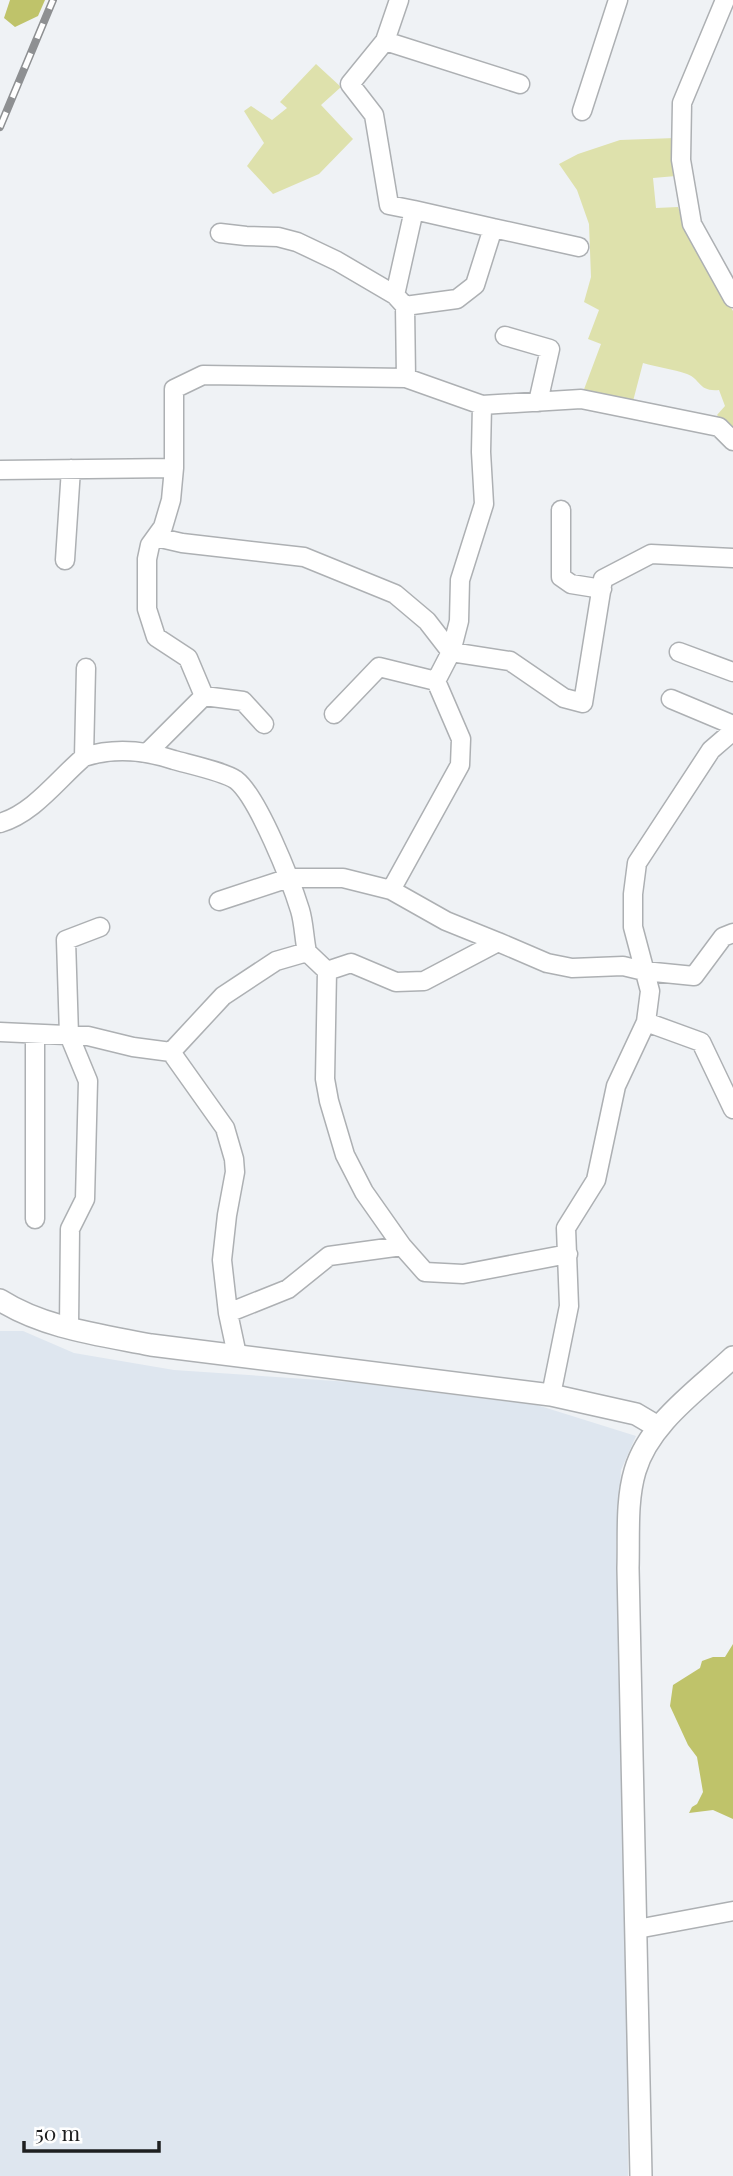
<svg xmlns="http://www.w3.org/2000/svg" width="733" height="2176" font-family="'Playfair Display',serif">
<rect width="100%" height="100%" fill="#eff2f5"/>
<path fill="#dee6ef" d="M 0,1331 L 23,1331 L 74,1353 L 174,1370 L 350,1382 L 537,1405 L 636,1436 L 621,1470 L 616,1544 L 626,1918 L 628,2176 L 0,2176 Z"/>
<path fill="#dee1ac" d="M 316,64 L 341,87 L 321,105 L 353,139 L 319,174 L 273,194 L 247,166 L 264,143 L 244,111 L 251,106 L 272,120 L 287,108 L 280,102 Z
M 675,138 L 676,176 L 653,178 L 656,208 L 678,207 L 691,240 L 733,311 L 733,433 L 717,415 L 725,406 L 719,390 C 698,392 701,379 687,374 C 673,369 657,367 643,363 L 632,405 L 583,392 L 601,344 L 588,339 L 599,310 L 584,302 L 591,277 L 589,224 L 577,190 L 559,164 L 578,154 L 620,140 Z"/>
<path fill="#bfc36a" d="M 10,0 L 45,0 L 38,16 L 15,27 L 4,18 Z
M 733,1644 L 733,1819 L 713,1810 L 689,1813 L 692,1807 L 697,1804 L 703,1792 L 697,1757 L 688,1745 L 670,1706 L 673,1685 L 700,1668 L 702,1661 L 713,1657 L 725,1657 Z"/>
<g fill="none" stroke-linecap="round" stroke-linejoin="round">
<defs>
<path id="minor" d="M 399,0 L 385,41 L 350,84 L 374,115 L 389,205 L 414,210 L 395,295 L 405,306 L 406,378
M 725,0 L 682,103 L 681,160 L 692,224 L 733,298
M 385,41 L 520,84
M 582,111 L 618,0
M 414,210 L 493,228
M 220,233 L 246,236 L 278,237 L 297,242 L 337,261 L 395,295
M 405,306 L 457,299 L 475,285 L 493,228 L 579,247
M 505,336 L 550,349 L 538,402
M 482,405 L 481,452 L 484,504 L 460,580 L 459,621 L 451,652 L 510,661 L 564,698 L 583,703 L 603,579 L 651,554 L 733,558
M 0,470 L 174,468
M 561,510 L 561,577 L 571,584 L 602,589
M 156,537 L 182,543 L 304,557 L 395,594 L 427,621 L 451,652 L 436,681 L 461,739 L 460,765 L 391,890 L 343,878 L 289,878 L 219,901
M 65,560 L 71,469
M 679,652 L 733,672
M 204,696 L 243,701 L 264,724
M 671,699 L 733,725
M 334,714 L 379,667 L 436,681
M 148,752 L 204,696 L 188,658 L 156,637 L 147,609 L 147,559 L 150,545 L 163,527 L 171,500 L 174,468 L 174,389 L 203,375 L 406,378 L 482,405 L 581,399 L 719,427 L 733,441
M 84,757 L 86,668
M 0,823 C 34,813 58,779 84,757 C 115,747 144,750 174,760 C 188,764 225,772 236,780 C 258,797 291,881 300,910 C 304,923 304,938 307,952
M 391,890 L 446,921 L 498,942
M 327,971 L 351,963 L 396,982 L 424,981 L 498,942 L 547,963 L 572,968 L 623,966 L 644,971 L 694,976 L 723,937 L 733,933
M 646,1022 L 701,1042 L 733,1109
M 0,1032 L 88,1036 L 133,1047 L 171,1052
M 35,1034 L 35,1219
M 228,1313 L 288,1289 L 329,1256 L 402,1246
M 69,1327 L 70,1229 L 85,1199 L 88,1081 L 69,1035 L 66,940 L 100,927
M 237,1355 L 228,1313 L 222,1260 L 227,1215 L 235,1172 L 234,1159 L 225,1128 L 171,1052 L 223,996 L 276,961 L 307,952 L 327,971 L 325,1079 L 329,1101 L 345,1155 L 364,1192 L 402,1246 L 425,1272 L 463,1274 L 568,1254
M 551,1395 L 569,1306 L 566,1228 L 596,1180 L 616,1086 L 646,1022 L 650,991 L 633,927 L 633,894 L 637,863 L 711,750 L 733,731
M 637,1929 L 733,1911"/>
<path id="tertiary" d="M 0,1300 C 44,1328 101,1335 151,1345 L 551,1395 L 636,1414 L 658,1427
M 641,2176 L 628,1568 C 629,1537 626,1501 635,1471 C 649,1423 698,1390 733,1357"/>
</defs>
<use href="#minor" stroke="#adb0b3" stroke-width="21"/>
<use href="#tertiary" stroke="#adb0b3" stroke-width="24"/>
<use href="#minor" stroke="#fff" stroke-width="18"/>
<use href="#tertiary" stroke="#fff" stroke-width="21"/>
<defs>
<path id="rail" d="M 0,127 L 53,0"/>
</defs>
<use href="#rail" stroke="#8e9092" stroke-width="8"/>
<use href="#rail" stroke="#fff" stroke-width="5" stroke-dasharray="16" stroke-linecap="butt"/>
</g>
<path d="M24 2141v10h135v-10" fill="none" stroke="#1e1f20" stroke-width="3.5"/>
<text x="35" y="2141" font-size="21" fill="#1e1f20" stroke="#ffffff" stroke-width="5" paint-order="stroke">50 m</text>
</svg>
